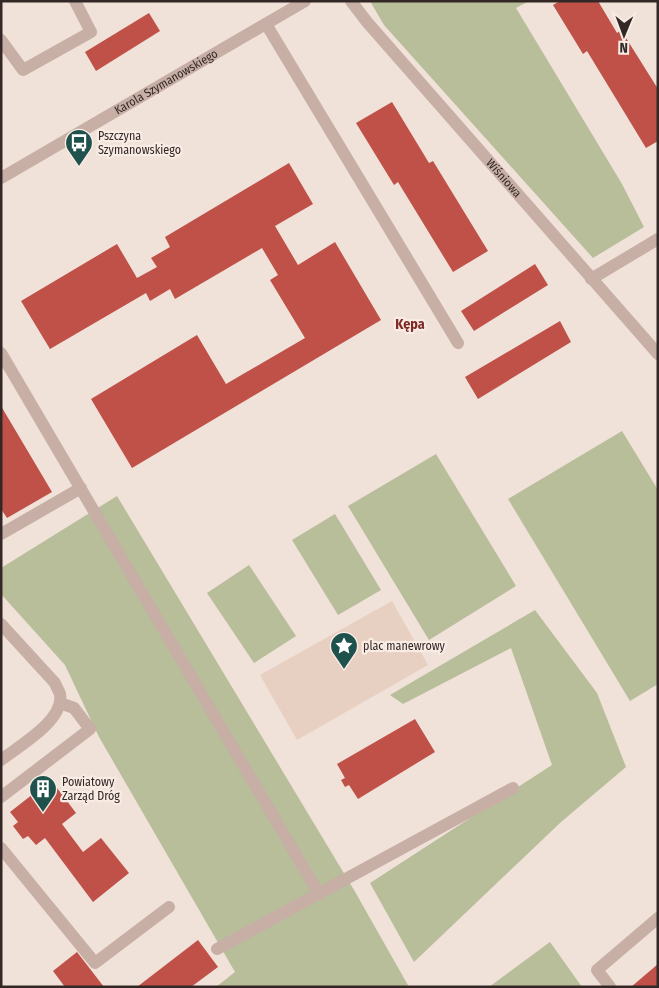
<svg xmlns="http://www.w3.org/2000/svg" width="659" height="988" font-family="'Fira Sans Condensed',sans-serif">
<rect width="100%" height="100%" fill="#f0e1d9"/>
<path fill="#b8bd9a" d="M 370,1 L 529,1 L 516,8 L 622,184 L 644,227 L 593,258 L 384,25 Z
M 622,431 L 658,490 L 658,684 L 630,701 L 508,499 Z
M 436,454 L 516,586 L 429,640 L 348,506 Z
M 117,496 L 354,890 L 409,987 L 216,987 L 235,972 L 99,737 L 65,665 L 1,594 L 1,568 Z
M 335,514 L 381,590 L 338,615 L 292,540 Z
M 249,565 L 296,636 L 254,663 L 207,593 Z
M 535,610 L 597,693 L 626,767 L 561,822 L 414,962 L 370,883 L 552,765 L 511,648 L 403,704 L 390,695 Z
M 550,942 L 582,987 L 489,987 Z"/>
<path fill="#e7d0c1" d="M 392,601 L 428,665 L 297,740 L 260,675 Z"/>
<path fill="#bf5148" d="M 560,1 L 598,1 L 617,33 L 621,30 L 658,89 L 658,141 L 646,148 L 587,51 L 583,54 L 553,5 Z
M 149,13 L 160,31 L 96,71 L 85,52 Z
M 392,102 L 429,163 L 433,161 L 488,251 L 453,272 L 398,182 L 394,185 L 356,123 Z
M 289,163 L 313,204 L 275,226 L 298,265 L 335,242 L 381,320 L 132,468 L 91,399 L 197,335 L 226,384 L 305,338 L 270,280 L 278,275 L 262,248 L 175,299 L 170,289 L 150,301 L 146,293 L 50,349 L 21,301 L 117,244 L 137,278 L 157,267 L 151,258 L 170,247 L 165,237 Z
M 535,264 L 548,285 L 474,331 L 461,311 Z
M 560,321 L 571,342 L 478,399 L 465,377 Z
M 1,406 L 52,492 L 7,518 L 1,509 Z
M 415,719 L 435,752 L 358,799 L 349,785 L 345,787 L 341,780 L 345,778 L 337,764 Z
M 51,780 L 76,813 L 62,824 L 83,852 L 101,838 L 129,873 L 93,902 L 45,838 L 36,845 L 28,836 L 23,839 L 13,826 L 18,822 L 10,812 Z
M 198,940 L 218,967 L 191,987 L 137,987 Z
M 77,952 L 104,987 L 65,987 L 53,971 Z
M 658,964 L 658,987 L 631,987 Z"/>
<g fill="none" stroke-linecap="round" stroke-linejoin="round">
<path stroke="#c7afa6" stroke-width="12" d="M 266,24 L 458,343
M 1,40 L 23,70 L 91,32 L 75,1
M 591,279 L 658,239
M 1,353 L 319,894
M 1,534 L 81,488
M 1,797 L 90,729 L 74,708 L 60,703
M 1,848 L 95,963 L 169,907
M 217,949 L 513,788
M 610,987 L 597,970 L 658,918"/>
<g stroke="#c7afa6" stroke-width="12">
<path id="s1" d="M 351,1 L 367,22 L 658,354"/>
<path d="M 1,624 L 55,683 C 56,686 59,691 60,694 C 65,720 19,746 1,760"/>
</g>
<path stroke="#c7afa6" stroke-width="12" id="s2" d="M 1,178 L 305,1"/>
</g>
<defs>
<symbol id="bus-pin" viewBox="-11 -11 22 30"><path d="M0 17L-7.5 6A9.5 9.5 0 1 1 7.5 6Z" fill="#1f524d" stroke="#f8ece5"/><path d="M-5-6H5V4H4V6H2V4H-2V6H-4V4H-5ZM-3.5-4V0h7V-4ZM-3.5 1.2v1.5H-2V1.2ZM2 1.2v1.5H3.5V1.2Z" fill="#fff"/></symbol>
<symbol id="sight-pin" viewBox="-11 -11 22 30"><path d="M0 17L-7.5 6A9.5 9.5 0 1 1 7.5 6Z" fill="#1f524d" stroke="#f8ece5"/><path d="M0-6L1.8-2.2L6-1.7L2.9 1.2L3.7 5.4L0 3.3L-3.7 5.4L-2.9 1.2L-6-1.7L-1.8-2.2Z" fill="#fff"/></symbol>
<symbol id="building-pin" viewBox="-11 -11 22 30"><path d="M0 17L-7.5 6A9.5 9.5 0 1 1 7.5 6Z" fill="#1f524d" stroke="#f8ece5"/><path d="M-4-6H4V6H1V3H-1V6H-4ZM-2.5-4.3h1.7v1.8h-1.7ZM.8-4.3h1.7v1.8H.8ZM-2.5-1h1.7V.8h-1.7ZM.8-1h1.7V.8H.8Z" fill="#fff"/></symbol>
</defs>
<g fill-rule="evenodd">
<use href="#bus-pin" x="63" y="127" width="32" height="43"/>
<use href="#sight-pin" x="328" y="630" width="32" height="43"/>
<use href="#building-pin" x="27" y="773" width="32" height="43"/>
</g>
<g text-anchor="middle" stroke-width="4.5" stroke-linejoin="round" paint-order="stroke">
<g font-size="12" fill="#332826" stroke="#f8ece5">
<text dy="4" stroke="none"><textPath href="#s2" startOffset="191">Karola Szymanowskiego</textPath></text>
<text dy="4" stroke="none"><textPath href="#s1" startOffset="234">Wiśniowa</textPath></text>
</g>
<g font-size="12" fill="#332826" stroke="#f8ece5" text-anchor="start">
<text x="98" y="140">Pszczyna<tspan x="98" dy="14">Szymanowskiego</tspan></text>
<text x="363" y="650">plac manewrowy</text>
<text x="62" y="786">Powiatowy<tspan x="62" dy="14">Zarząd Dróg</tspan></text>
</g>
<g font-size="14" font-weight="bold" fill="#7d2b24" stroke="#f8ece5">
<text x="410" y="329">Kępa</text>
</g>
</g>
<rect width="659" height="988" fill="none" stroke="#332826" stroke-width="5"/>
<g transform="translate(624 35) rotate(181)" stroke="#f8ece5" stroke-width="4" paint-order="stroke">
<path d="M0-4L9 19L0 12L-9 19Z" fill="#332826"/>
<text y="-8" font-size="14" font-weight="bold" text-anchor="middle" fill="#332826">N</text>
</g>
</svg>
